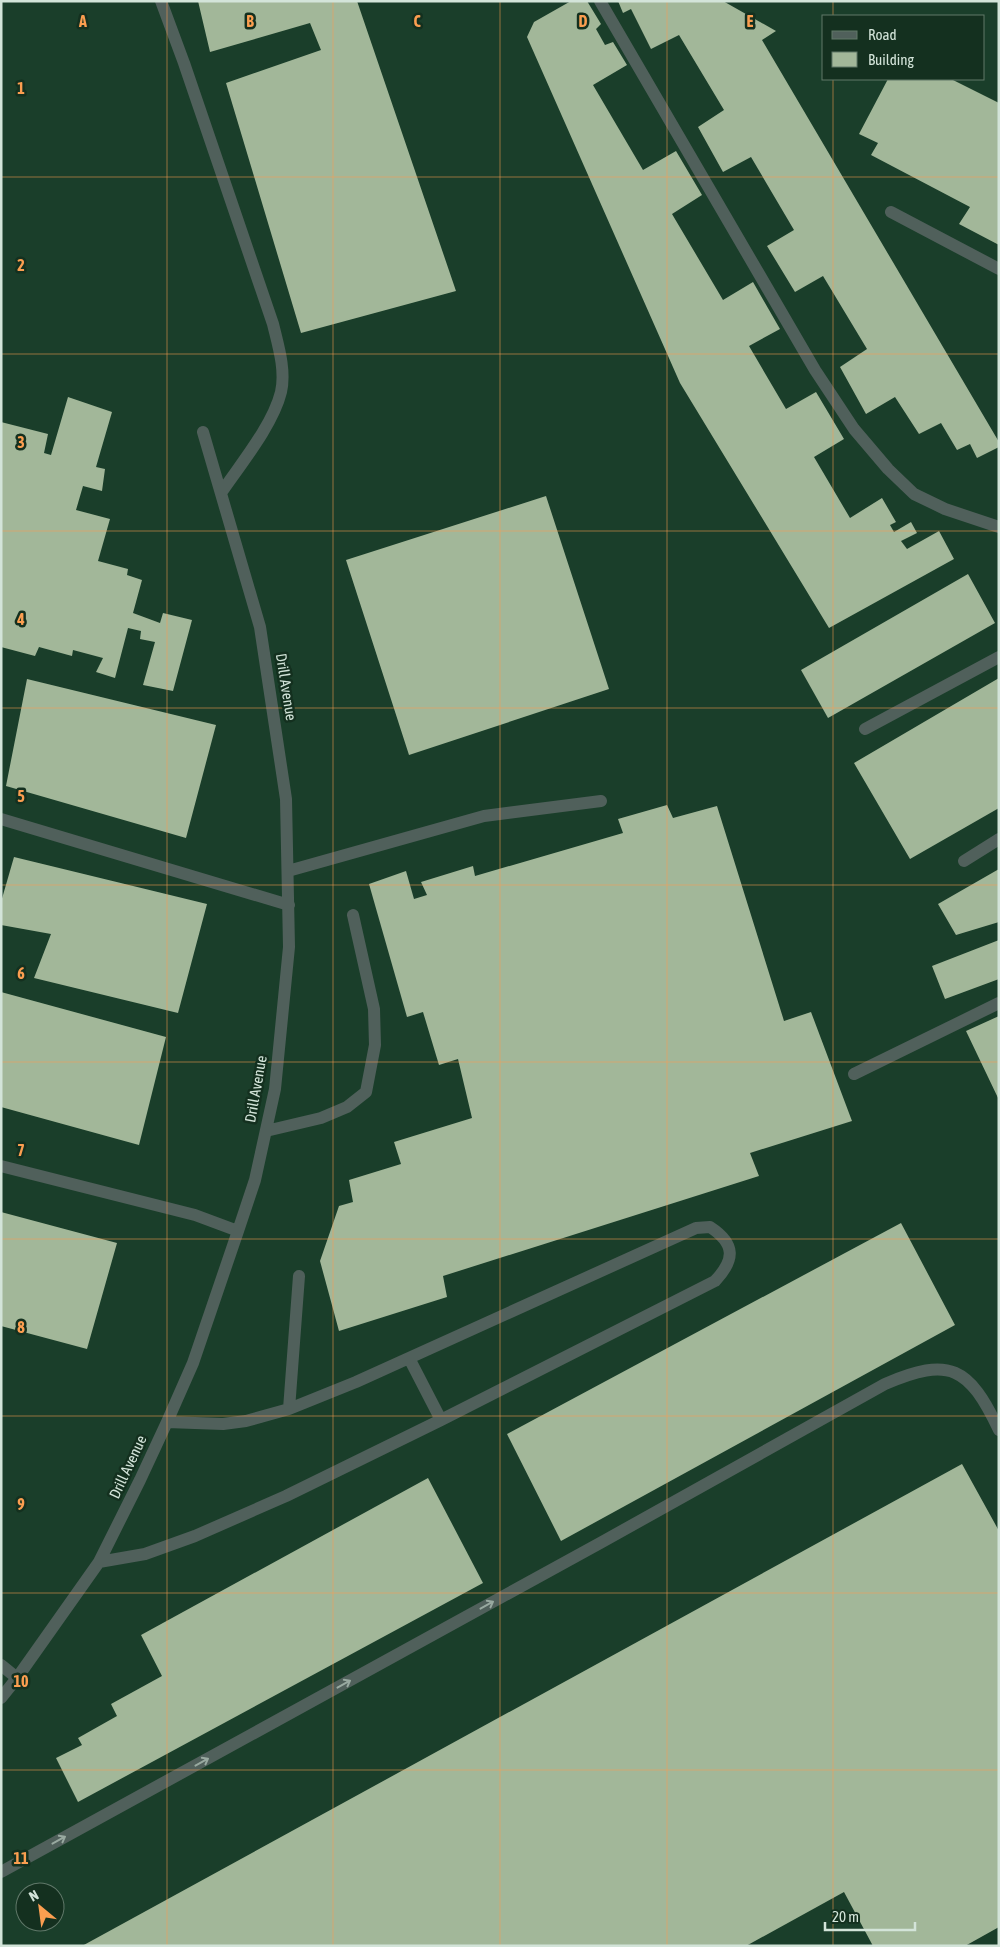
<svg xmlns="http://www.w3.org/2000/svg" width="1000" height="1947" font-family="'Asap Condensed',sans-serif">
<rect width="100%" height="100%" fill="#14301f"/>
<path fill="#1a3e2a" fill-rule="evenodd" d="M 1,1 L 999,1 L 999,1946 L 1,1946 ZM 824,16 L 984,16 L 984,79 L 824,79 ZM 25,1892 L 55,1892 L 55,1922 L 25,1922 Z"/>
<path fill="#a2b799" d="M 198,1 L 357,1 L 456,291 L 301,333 L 226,83 L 321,50 L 310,23 L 210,52 Z
M 571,1 L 587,1 L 601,24 L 596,29 L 605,45 L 613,42 L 627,65 L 593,85 L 643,170 L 676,151 L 702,195 L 672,214 L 723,300 L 753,282 L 780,329 L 749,346 L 786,409 L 816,392 L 844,439 L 814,457 L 850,518 L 882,498 L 896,522 L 890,525 L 894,532 L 911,522 L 917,533 L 901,541 L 907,549 L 939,531 L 954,559 L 829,628 L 680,383 L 527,37 L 534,22 Z
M 618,1 L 723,1 L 776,31 L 762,40 L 999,442 L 999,447 L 977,458 L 970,444 L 957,450 L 941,423 L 919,434 L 895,397 L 866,414 L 840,367 L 867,349 L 823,276 L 795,292 L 767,246 L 794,230 L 751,157 L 723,172 L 698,127 L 724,110 L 679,35 L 651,49 L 631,9 L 623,13 Z
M 888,79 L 951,79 L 999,103 L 999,245 L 959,224 L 970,207 L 871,155 L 878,143 L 859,134 Z
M 68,397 L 112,412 L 96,467 L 105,469 L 102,491 L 83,486 L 76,510 L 110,519 L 98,561 L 128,569 L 127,575 L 142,580 L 133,613 L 160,623 L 163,613 L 192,620 L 173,691 L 143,685 L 155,642 L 140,639 L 141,631 L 128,628 L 115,678 L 96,672 L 103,658 L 73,650 L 72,656 L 39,647 L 35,656 L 1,647 L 1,422 L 48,434 L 44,453 L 51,455 Z
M 546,496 L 609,689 L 409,755 L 346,560 Z
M 968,574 L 995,623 L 828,718 L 801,670 Z
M 999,678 L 999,808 L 910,859 L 854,763 Z
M 27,679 L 216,725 L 186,838 L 6,786 Z
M 667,805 L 673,818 L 717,806 L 784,1021 L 811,1012 L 852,1121 L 750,1153 L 759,1176 L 443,1276 L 447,1297 L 339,1331 L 320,1261 L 339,1206 L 353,1202 L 349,1180 L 401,1164 L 394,1142 L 472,1118 L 458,1059 L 439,1065 L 423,1012 L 407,1017 L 369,884 L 406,871 L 414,899 L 427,895 L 421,882 L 473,866 L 475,876 L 623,833 L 618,819 Z
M 14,857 L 207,904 L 178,1013 L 34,978 L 51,934 L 1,925 L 1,902 Z
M 999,869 L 999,922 L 956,935 L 938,904 Z
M 999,940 L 999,979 L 945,999 L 932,966 Z
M 1,992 L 166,1037 L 139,1145 L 1,1107 Z
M 999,1016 L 999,1100 L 966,1031 Z
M 1,1212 L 117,1243 L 87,1349 L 1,1326 Z
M 901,1223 L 955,1325 L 561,1541 L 507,1434 Z
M 962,1464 L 999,1531 L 999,1927 L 965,1946 L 873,1946 L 844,1892 L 746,1946 L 82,1946 Z
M 428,1478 L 483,1583 L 78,1802 L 56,1758 L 82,1745 L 78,1738 L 117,1716 L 111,1704 L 162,1676 L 141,1635 Z"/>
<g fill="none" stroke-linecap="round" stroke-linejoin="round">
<path stroke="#50605b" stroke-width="12" d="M 161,1 L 184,63 L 273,324 C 278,345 286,370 281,392 C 273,425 240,465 221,493
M 600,1 L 815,370 L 854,429 L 888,469 L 914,494 L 945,509 L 999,527
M 891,212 L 999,269
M 865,729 L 999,657
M 1,819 L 289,905
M 964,861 L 999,839
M 288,871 L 484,816 L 601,801
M 854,1074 L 999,1003
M 266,1131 L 321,1118 L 347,1107 L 366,1092 L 375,1045 L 374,1009 L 353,915
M 1,1166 L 195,1215 L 238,1231
M 409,1358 L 441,1420
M 289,1409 L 299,1276
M 99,1562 L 145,1554 L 195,1536 L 286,1496 L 441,1420 L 715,1281 C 735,1260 736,1244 710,1227 L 696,1228 L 356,1382 L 289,1409 L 246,1421 L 223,1424 L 167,1422
M 1,1665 L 17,1678
M 1,1698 L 17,1678 L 99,1562 L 140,1480 L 167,1422 L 193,1363 L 238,1231 L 255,1180 L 275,1089 L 289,947 L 286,799 L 260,627 L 203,432
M 1,1872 L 602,1542 L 885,1384 C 950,1356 969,1367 999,1430"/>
</g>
<defs><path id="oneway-shaft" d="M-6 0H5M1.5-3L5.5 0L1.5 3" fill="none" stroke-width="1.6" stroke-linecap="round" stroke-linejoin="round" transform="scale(1.25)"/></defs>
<g stroke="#98a9a0">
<use href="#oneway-shaft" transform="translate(487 1605) rotate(-29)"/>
<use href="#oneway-shaft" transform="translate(344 1684) rotate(-29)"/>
<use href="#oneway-shaft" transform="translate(202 1762) rotate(-29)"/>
<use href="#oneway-shaft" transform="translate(59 1840) rotate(-29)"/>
</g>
<path fill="none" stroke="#fb9e50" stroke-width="1" stroke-opacity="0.55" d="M 167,1 L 167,1946M 333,1 L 333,1946M 500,1 L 500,1946M 667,1 L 667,1946M 833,1 L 833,16M 833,79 L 833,1946M 1,177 L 999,177M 1,354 L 999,354M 1,531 L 999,531M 1,708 L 999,708M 1,885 L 999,885M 1,1062 L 999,1062M 1,1239 L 999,1239M 1,1416 L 999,1416M 1,1593 L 999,1593M 1,1770 L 999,1770"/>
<g text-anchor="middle" stroke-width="5" stroke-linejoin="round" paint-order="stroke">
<g font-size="15" fill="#d3e4d9" stroke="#14301f">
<text transform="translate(286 687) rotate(81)" y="5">Drill Avenue</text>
<text transform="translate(256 1089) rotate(-80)" y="5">Drill Avenue</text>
<text transform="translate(128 1467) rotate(-65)" y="5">Drill Avenue</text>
</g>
</g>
<g font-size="16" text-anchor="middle" font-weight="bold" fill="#fb9e50" stroke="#14301f" stroke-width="5" stroke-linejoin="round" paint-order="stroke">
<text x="83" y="27">A</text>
<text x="250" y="27">B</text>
<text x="417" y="27">C</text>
<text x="583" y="27">D</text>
<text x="750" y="27">E</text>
<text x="21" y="94">1</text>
<text x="21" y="271">2</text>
<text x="21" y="448">3</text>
<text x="21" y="625">4</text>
<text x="21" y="802">5</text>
<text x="21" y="979">6</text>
<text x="21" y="1156">7</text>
<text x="21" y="1333">8</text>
<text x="21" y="1510">9</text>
<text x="21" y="1687">10</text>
<text x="21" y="1864">11</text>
</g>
<rect width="1000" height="1947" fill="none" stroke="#d3e4d9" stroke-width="5"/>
<rect x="822" y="15" width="162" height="65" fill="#14301f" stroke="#607869"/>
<rect x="832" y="31" width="25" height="8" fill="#50605b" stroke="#607869"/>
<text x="868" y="40" font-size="15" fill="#d3e4d9">Road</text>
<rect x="832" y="52" width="25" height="15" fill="#a2b799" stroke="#607869"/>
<text x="868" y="65" font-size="15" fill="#d3e4d9">Building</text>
<g transform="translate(40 1907) rotate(331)"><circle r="24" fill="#14301f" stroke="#607869"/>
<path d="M0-4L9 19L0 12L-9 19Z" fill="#fb9e50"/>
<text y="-8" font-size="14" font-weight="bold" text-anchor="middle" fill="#d3e4d9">N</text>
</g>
<path d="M825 1922v8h90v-8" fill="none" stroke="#d3e4d9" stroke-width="2.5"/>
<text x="832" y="1922" font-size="15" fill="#d3e4d9" stroke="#14301f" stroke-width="4" paint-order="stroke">20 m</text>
</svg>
